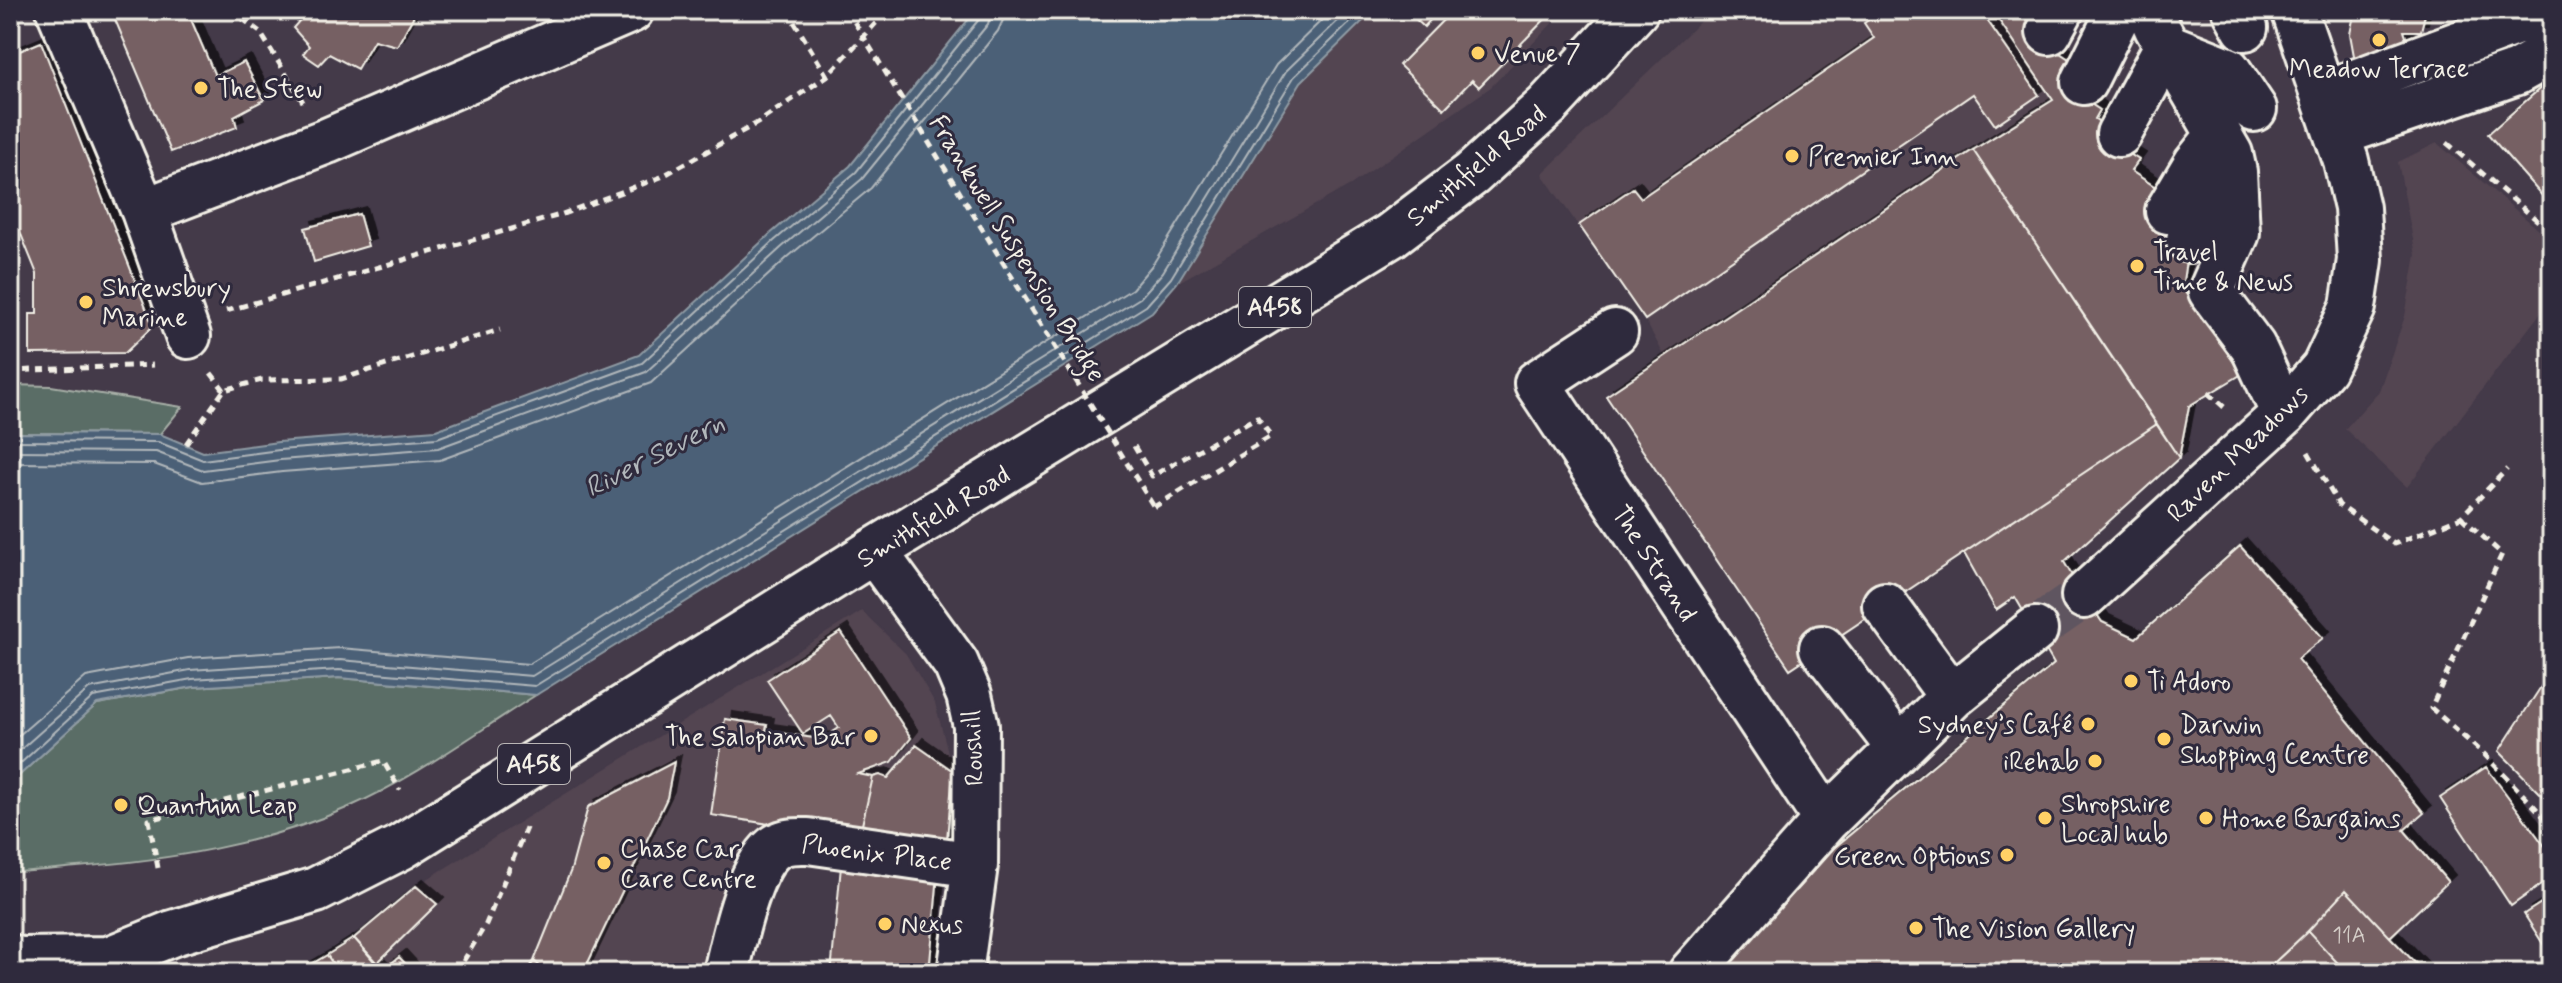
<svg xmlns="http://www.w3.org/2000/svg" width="2562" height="983" font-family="Mynerve,sans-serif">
<defs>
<filter id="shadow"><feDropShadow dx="7" dy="-7" stdDeviation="0" flood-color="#0009"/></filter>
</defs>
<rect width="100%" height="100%" fill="#443a49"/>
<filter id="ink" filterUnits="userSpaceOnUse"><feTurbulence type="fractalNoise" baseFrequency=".0125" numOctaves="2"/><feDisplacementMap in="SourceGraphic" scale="16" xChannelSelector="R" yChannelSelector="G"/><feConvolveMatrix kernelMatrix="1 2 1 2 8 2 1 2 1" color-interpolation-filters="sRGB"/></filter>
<g filter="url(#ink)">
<path fill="#534551" d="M 1374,10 L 1565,10 L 1491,87 L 1352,184 L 1177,283 L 1301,82 Z
M 1712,10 L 1992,10 L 2053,100 L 1973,150 L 1665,357 L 1645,320 L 1542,174 Z
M 2437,143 L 2552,241 L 2552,298 L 2407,487 L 2345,429 L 2379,391 L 2405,316 L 2416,255 L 2398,162 Z
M 862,611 L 906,654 L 935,703 L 953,771 L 947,839 L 941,851 L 794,857 L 784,862 L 735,973 L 298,973 L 354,938 L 416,886 Z"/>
<path fill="#5a6d66" stroke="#a7afa7" stroke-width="2" d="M 10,385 L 51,386 L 182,407 L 160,434 L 10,433 Z
M 339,678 L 536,695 C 475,733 415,778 349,807 C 264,845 168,860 77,867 C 55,869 32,872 10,872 L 10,784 L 97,704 L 194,687 Z"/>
<path fill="#4c6177" stroke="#8f9ba4" stroke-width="2" d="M 976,10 L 1374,10 L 1301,82 L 1177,283 L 1152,312 L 536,695 L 339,678 L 193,687 L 97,704 L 10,784 L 10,433 L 160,434 L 203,452 L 278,442 L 436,430 L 639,355 L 769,235 L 850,166 Z"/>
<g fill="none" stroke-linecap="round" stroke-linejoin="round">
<path stroke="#b1b7bb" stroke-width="2" d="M 10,441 L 158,442 L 203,460 L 279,450 L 437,438 L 642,363 L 774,241 L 856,172 L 980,18 L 982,10
M 10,451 L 156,452 L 203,470 L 280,460 L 438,448 L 646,372 L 781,248 L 862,179 L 988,24 L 992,10
M 10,463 L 154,464 L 202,482 L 282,472 L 440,460 L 651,383 L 788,257 L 871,188 L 998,31 L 1003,20 L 1004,10
M 10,743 L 86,677 L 188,658 L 340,648 L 529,664 L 1132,289 L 1153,264 L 1276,65 L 1332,10
M 10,759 L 89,689 L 190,670 L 340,660 L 532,676 L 1140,298 L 1163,272 L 1286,71 L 1349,10
M 10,773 L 93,697 L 192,679 L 339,670 L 535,686 L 1146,306 L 1171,278 L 1294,77 L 1363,10"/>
</g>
<path fill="#766064" stroke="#f4f1e8" stroke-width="2" filter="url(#shadow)" d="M 111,10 L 187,10 L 215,76 L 244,62 L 264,100 L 234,116 L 237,127 L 171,152 Z
M 288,10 L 417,10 L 397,46 L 374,40 L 357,69 L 329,54 L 319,65 L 303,54 L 309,46 L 293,28 L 301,19 Z
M 1410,10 L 1439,10 L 1424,27 L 1408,12 Z
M 1453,10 L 1543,10 L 1549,15 L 1479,87 L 1472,80 L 1444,109 L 1399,65 Z
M 1883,10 L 1980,10 L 2039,95 L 1995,125 L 1973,94 L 1645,320 L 1579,225 L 1633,188 L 1641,198 L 1874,38 L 1864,23 Z
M 1992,10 L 2033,10 L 2027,18 L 2052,34 L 2046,44 L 2069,59 L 2063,69 L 2084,82 L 2080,97 L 2100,110 L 2095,119 L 2120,135 L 2114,144 L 2139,160 L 2131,171 L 2160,190 L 2189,240 L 2182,288 L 2242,374 L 2189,406 L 2179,458 L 1973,150 L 2053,100 Z
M 2355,10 L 2426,10 L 2421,31 L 2404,31 L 2409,46 L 2356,67 L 2350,34 Z
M 41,42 L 153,326 L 125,353 L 30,354 L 30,314 L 37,314 L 37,274 L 10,207 L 10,55 Z
M 2552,78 L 2552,207 L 2488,134 Z
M 1973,150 L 2157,424 L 1790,669 L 1606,396 Z
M 359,214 L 368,246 L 314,262 L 305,228 Z
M 2157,424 L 2179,458 L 2064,562 L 2084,596 L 2102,622 L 2136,638 L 2240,546 L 2323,638 L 2297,659 L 2424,813 L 2404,830 L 2448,882 L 2390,937 L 2346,890 L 2308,931 L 2263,973 L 1721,973 L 1834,848 L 2054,664 L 2015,597 L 1996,610 L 1964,553 Z
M 841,632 L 911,738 L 892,762 L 858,774 L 873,777 L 859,838 L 711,815 L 725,719 L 767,725 L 766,731 L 834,741 L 833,732 L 839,728 L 831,716 L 803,734 L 767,680 Z
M 2552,670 L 2552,805 L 2499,751 Z
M 916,745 L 953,771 L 947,839 L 941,851 L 859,838 L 873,777 L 880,775 L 888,778 Z
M 674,762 L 667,798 L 583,973 L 548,973 L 534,961 L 571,870 L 588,807 Z
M 2486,767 L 2552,856 L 2552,877 L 2511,906 L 2440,798 Z
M 841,866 L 938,874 L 929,973 L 831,973 Z
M 416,886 L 437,904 L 377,963 L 354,938 Z
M 2346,890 L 2390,937 L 2425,973 L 2347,973 L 2308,931 Z
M 2552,896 L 2552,958 L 2524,914 Z
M 2308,931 L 2347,973 L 2263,973 L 2287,951 Z
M 354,938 L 379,967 L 372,973 L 339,973 L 327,955 Z
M 327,955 L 339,973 L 298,973 L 300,971 Z
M 399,957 L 414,973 L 372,973 L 379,967 L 383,970 Z
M 534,961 L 548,973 L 526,973 Z
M 2552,963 L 2552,973 L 2539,973 Z"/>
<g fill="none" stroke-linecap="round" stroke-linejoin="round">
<path stroke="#5e5561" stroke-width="44" stroke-dasharray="44 22" stroke-linecap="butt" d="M 2035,630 L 2084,596"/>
<defs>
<path id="minor" d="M 59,10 L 144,211 L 188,336
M 2149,10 L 2157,28 L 2230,154 L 2234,172 L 2237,233 L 2211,291 L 2253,347 L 2284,414
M 2235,10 L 2245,28
M 2049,32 L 2061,10
M 2084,82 L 2120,10
M 2323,94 L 2550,10
M 2119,134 L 2167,46 L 2228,70 L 2254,109
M 2337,134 L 2517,72 L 2552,52
M 144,211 L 327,141 L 631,10
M 2168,211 L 2196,164 L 2219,135
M 2189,240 L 2215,194 L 2234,172
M 1615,332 L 1537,383 L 1826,820
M 874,551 L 956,664 L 969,695 L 976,726 L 975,865 L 960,973
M 2084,596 L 2284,414 L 2324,368 L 2353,307 L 2360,260 L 2357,208 L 2346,161 L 2294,10
M 1885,605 L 1952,697
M 1822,648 L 1899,748
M 726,973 C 733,942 750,861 777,846 C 787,840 797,841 808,841 L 975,865
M 1691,973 L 1826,820 L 1952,697 L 2035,630"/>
<path id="major" d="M 10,957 L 20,960 L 109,959 L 173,933 L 316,890 L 401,847 L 874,551 L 1390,236 L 1472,174 L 1547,106 L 1636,10"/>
</defs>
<use href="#minor" stroke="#f4f1e8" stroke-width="50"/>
<use href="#major" stroke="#f4f1e8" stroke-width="50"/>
<path stroke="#f4f1e8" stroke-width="5" stroke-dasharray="8 6" stroke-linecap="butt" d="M 231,10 L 260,32 L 303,102
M 787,10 L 827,76
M 2447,143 L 2552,233
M 226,311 L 560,215 L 661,177 L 759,122 L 827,76 L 888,10
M 10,371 L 153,365
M 211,373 L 224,390
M 2208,393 L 2224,407
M 186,444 L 224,390 L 262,380 L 341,379 L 500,330
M 1134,446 L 1152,476 L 1257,417 L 1271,436 L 1154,507
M 2308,452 L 2339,505 L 2394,544 L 2461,517 L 2507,469
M 2461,517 L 2502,554 L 2431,708 L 2484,754 L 2552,825
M 158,868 L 149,820 L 383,761 L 400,790
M 456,973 L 486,924 L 528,823"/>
<use href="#minor" stroke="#2f2a3d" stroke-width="44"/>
<use href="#major" stroke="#2f2a3d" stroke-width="44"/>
<path stroke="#f4f1e8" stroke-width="5" stroke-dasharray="8 6" stroke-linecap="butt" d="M 847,10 L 1154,507"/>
</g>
</g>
<g fill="#ffd166" stroke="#2f2a3d" stroke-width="3">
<circle cx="2379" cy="40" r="8"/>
<circle cx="1478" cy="53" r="8"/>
<circle cx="201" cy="88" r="8"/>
<circle cx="1792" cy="156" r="8"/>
<circle cx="2137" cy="266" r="8"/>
<circle cx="86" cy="302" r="8"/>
<circle cx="2131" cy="681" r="8"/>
<circle cx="2088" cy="724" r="8"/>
<circle cx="871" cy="736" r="8"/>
<circle cx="2164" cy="739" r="8"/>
<circle cx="2095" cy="761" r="8"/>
<circle cx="121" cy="805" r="8"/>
<circle cx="2045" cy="818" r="8"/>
<circle cx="2206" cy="818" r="8"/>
<circle cx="2007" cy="855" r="8"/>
<circle cx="604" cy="863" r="8"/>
<circle cx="885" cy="924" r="8"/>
<circle cx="1916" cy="928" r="8"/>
</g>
<g text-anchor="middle" stroke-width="6" stroke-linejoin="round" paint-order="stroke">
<g font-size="22" fill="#d4cdc7">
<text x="2349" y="942">11A</text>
</g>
<g fill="#2f2a3d" stroke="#b9b5b5" stroke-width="2">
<rect x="1239" y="287" width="72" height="40" rx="6"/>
<rect x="498" y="744" width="72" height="40" rx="6"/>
</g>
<g font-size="24" font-weight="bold" fill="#f4f1e8">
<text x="1275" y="315">A458</text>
<text x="534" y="772">A458</text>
</g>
<g font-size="26" fill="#f4f1e8" stroke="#2f2a3d" text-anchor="start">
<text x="1494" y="62">Venue 7</text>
<text x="2379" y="77" text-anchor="middle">Meadow Terrace</text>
<text x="217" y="97">The Stew</text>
<text x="1808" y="165">Premier Inn</text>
<text x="2153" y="260">Travel<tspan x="2153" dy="30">Time &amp; News</tspan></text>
<text x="102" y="296">Shrewsbury<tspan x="102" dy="30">Marine</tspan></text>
<text x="2147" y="690">Ti Adoro</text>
<text x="2072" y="733" text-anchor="end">Sydney’s Café</text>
<text x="2180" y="733">Darwin<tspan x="2180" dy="30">Shopping Centre</tspan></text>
<text x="855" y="745" text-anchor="end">The Salopian Bar</text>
<text x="2079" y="770" text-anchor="end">iRehab</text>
<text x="2061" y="812">Shropshire<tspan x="2061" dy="30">Local hub</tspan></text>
<text x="137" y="814">Quantum Leap</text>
<text x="2222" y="827">Home Bargains</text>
<text x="620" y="857">Chase Car<tspan x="620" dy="30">Care Centre</tspan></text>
<text x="1991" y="864" text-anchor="end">Green Options</text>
<text x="901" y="933">Nexus</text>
<text x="1932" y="937">The Vision Gallery</text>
</g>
<g font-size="26" fill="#f4f1e8" stroke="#2f2a3d">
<text transform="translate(1476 165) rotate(-40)" y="9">Smithfield Road</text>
<text transform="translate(1018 248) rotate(58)" y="9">Frankwell Suspension Bridge</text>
<text transform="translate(2237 453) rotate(-44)" y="9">Raven Meadows</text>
<text transform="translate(933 516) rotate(-31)" y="9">Smithfield Road</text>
<text transform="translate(1655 563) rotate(57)" y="9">The Strand</text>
<text transform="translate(972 748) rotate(-93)" y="9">Roushill</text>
<text transform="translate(877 852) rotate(7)" y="9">Phoenix Place</text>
</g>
<g font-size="28" font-style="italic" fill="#b1b7bb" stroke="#2f2a3d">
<text transform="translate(654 454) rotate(-27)" y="10">River Severn</text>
</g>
</g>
<rect width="2562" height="983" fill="none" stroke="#2f2a3d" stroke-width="40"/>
<rect x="20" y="20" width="2522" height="943" fill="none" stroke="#f4f1e8" stroke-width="3" filter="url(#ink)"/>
</svg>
